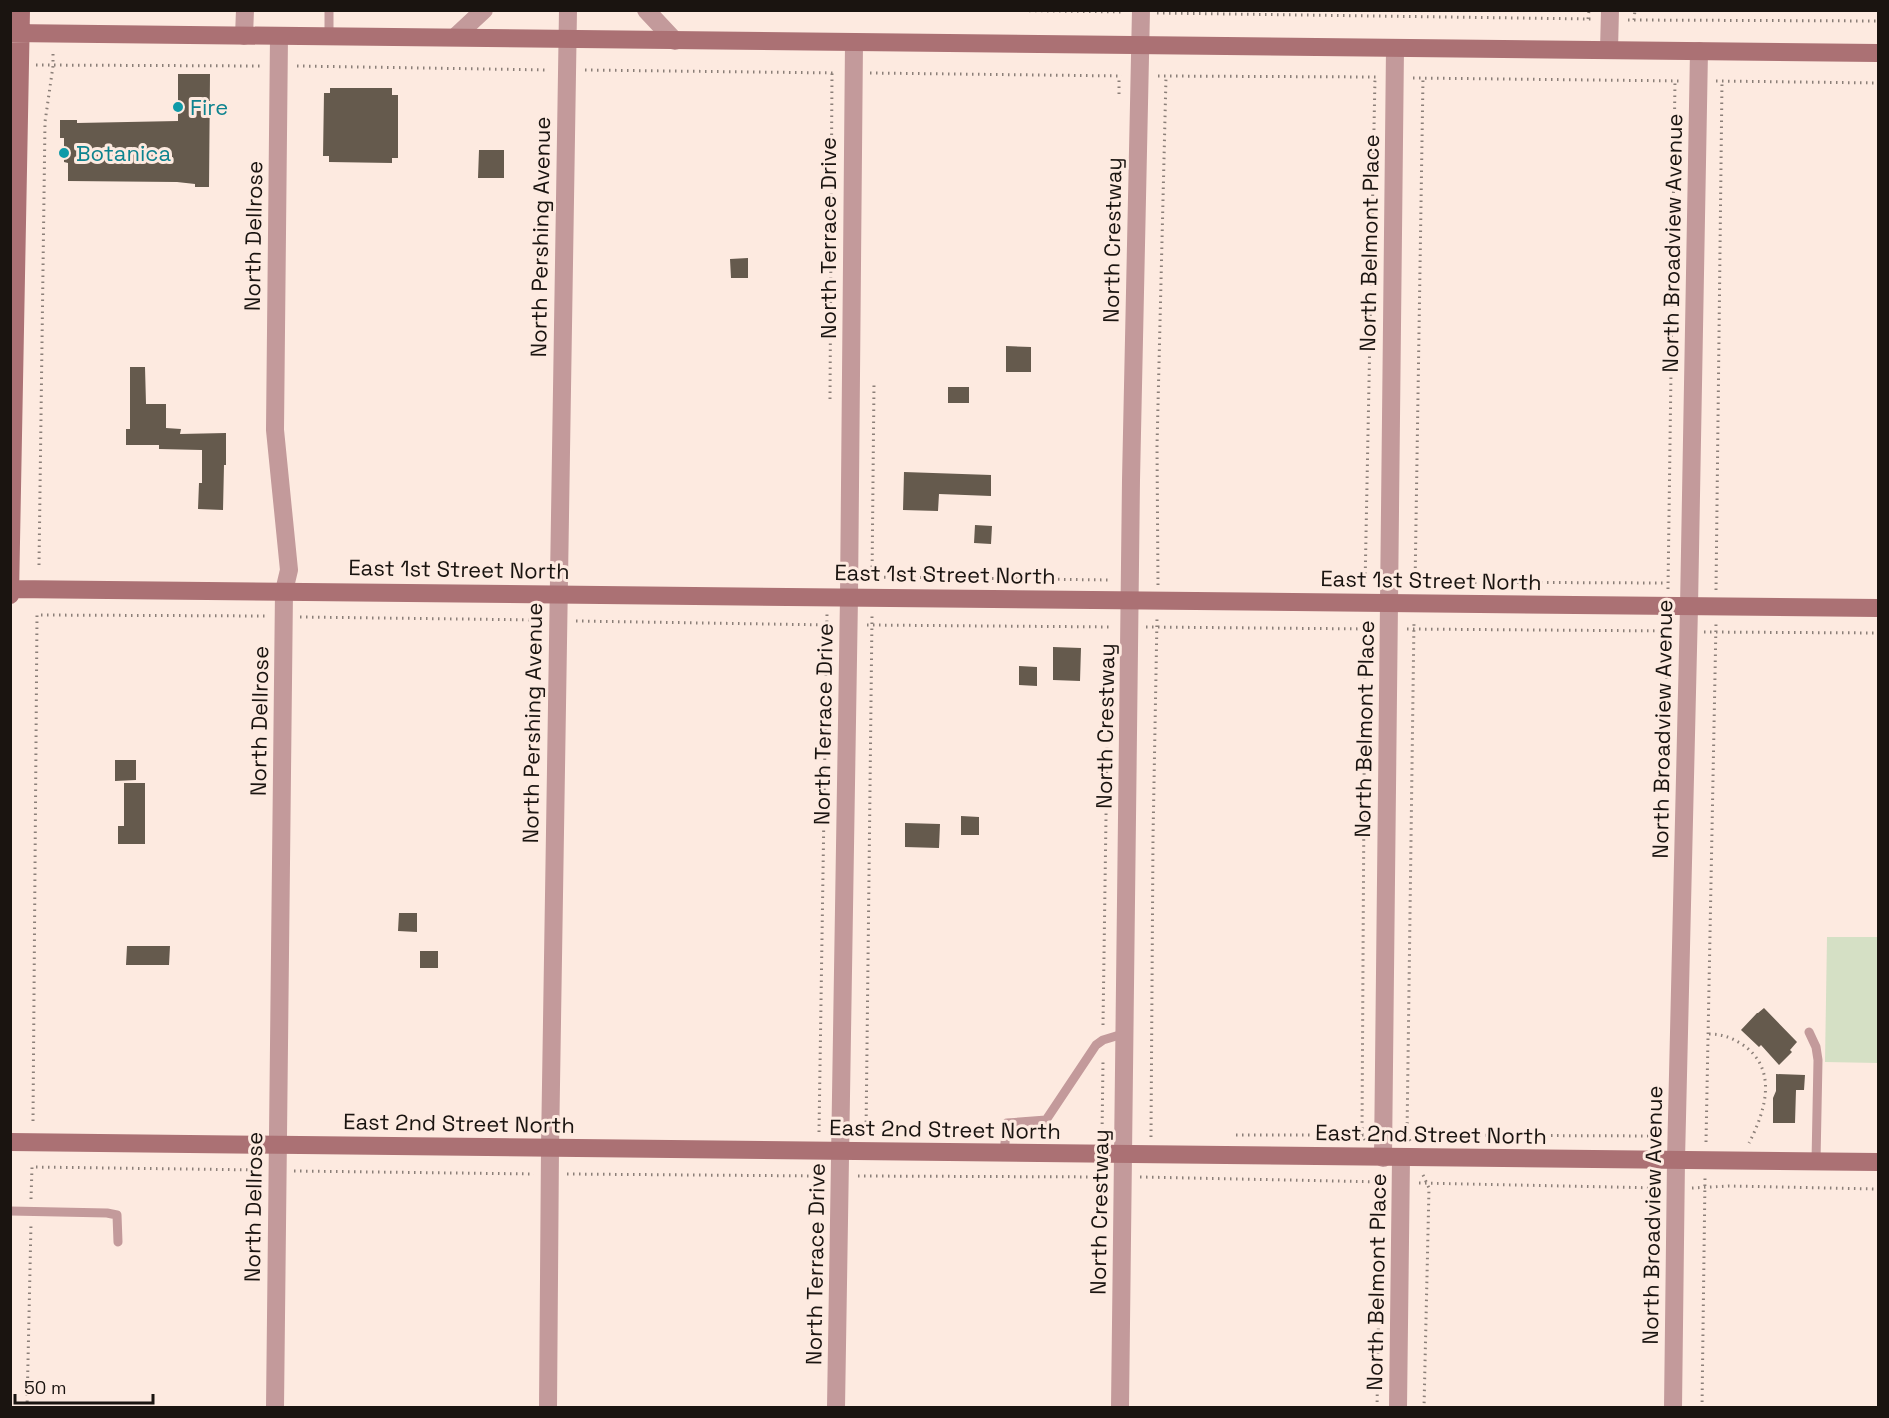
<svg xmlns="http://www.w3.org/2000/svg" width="1889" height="1418" font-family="'Space Grotesk',sans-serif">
<rect width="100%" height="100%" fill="#fdeae0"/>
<path fill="#d5e0c5" d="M 1827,937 L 1878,937 L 1878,1063 L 1825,1062 Z"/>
<path fill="#655a4d" d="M 178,74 L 210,74 L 209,187 L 195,187 L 195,184 L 177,182 L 68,181 L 68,163 L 64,162 L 64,138 L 60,138 L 60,120 L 77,120 L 77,123 L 178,121 Z
M 330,88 L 392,88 L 392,95 L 398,95 L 398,158 L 392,158 L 392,163 L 329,162 L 329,156 L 323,156 L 324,93 L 330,93 Z
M 479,150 L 504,150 L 504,178 L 478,178 Z
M 748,258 L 748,278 L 731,278 L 730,259 Z
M 1006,346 L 1031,347 L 1031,372 L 1006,372 Z
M 130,367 L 145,367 L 146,404 L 166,404 L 166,428 L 181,429 L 180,434 L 226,433 L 226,465 L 224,465 L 223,510 L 198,509 L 199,483 L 202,483 L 202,450 L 159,449 L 159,445 L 126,445 L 126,429 L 130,429 Z
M 948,387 L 969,387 L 969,403 L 948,403 Z
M 904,472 L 991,475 L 991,496 L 939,494 L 938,511 L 903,510 Z
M 975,525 L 992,526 L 991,544 L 974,543 Z
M 1053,647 L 1081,648 L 1080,681 L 1053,680 Z
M 1019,666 L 1037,667 L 1037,686 L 1019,685 Z
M 115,760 L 136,760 L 136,780 L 115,781 Z
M 124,783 L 145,783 L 145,844 L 118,844 L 118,826 L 124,826 Z
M 961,816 L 979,817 L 979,835 L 961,835 Z
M 905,823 L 940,824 L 939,848 L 905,847 Z
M 399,913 L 417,913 L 417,932 L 398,931 Z
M 127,946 L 170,946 L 169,965 L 126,965 Z
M 420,951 L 438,951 L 438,968 L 420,968 Z
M 1764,1008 L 1797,1042 L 1790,1050 L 1792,1052 L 1779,1065 L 1761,1045 L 1759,1047 L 1741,1030 L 1757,1013 L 1758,1013 Z
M 1776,1074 L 1805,1075 L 1804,1090 L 1796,1090 L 1795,1123 L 1773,1123 L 1773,1098 L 1776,1091 Z"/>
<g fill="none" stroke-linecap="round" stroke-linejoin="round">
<path stroke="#8b7f78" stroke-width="3" stroke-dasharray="1.5 4.5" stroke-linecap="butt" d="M 981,10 L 1124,12
M 1157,13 L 1592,19
M 1588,19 L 1589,10
M 1628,20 L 1878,21
M 1634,20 L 1635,10
M 36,65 L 261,66
M 297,66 L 549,70
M 585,70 L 837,73
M 870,73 L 1122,76
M 1158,76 L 1377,77
M 1413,78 L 1683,81
M 1716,81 L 1878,83
M 1119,94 L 1119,77
M 830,399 L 832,73
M 39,565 L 45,122 L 53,66 L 53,51
M 872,577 L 1111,580
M 872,579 L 874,383
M 1415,582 L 1667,583
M 1158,585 L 1157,446 L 1166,77
M 1365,586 L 1375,77
M 1415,586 L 1423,78
M 1668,589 L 1675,81
M 1716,590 L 1722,81
M 300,617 L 540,620
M 576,621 L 831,625
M 867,625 L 1113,627
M 1146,627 L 1371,629
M 1407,629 L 1671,631
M 1704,632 L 1878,633
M 1667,679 L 1668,623
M 1103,1025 L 1107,747
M 1709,1034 C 1721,1034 1730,1037 1740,1043 C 1779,1067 1766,1110 1749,1143
M 33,1121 L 37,615 L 267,616
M 819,1132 L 827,614
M 866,1134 L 872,616
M 1236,1135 L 1364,1135
M 1401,1135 L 1658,1136
M 1102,1136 L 1103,1062
M 1151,1137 L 1153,838 L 1157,618
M 1365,1140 L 1362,1135 L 1365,619
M 1410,1141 L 1407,1135 L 1414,620
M 1706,1142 L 1716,623
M 294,1171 L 534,1174
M 567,1174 L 822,1176
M 1423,1175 L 1429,1188 L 1424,1408
M 858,1176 L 1107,1177
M 1140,1177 L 1383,1182
M 1419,1183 L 1659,1188
M 1692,1188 L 1729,1186 L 1878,1189
M 31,1199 L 32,1167 L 261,1170
M 27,1408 L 31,1223
M 1377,1408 L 1379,1289
M 1702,1408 L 1705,1178"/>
<path stroke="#c39a9b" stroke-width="9" d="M 329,10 L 329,37
M 1809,1032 L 1816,1047 L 1818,1060 L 1816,1161
M 1004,1153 L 1007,1123 L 1046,1120 L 1096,1045 L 1103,1040 L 1126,1033
M 10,1211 L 107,1213 L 117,1215 L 118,1242"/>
<path stroke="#c39a9b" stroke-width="18" d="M 646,10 L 675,41
M 244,36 L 245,10
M 455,37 L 484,10
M 1609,50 L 1610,10
M 1383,1158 L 1395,48
M 275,1408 L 284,591 L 289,570 L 275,430 L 279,36
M 548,1408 L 550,1148 L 568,10
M 836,1408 L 849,597 L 854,42
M 1120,1408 L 1131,480 L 1141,10
M 1398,1408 L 1401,1158
M 1673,1408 L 1676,1160 L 1689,607 L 1699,51"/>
<path stroke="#ab7174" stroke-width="18" d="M 10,33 L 1878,53
M 10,589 L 1878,608
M 10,595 L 21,10
M 10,1142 L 1878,1162"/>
</g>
<g fill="#0f9aa8" stroke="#fdeae0" stroke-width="2">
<circle cx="178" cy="107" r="6"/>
<circle cx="64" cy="153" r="6"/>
</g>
<g text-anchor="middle" stroke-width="6" stroke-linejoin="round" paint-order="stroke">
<g font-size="22" fill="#0d838f" stroke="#fdeae0" text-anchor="start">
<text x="190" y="115">Fire</text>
<text x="76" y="161">Botanica</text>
</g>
<g font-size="22" fill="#1a1410" stroke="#fdeae0">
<text transform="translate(253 236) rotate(-89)" y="8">North Dellrose</text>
<text transform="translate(540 237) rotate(-89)" y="8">North Pershing Avenue</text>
<text transform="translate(828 238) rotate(-90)" y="8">North Terrace Drive</text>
<text transform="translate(1112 240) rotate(-89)" y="8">North Crestway</text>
<text transform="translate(1369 243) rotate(-89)" y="8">North Belmont Place</text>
<text transform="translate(1672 243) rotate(-89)" y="8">North Broadview Avenue</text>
<text transform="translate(459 569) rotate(1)" y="8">East 1st Street North</text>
<text transform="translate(945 574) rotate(1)" y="8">East 1st Street North</text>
<text transform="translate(1431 580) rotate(1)" y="8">East 1st Street North</text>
<text transform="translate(259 721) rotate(-89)" y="8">North Dellrose</text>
<text transform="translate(532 723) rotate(-89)" y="8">North Pershing Avenue</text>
<text transform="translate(823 724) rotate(-89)" y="8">North Terrace Drive</text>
<text transform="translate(1105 726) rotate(-89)" y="8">North Crestway</text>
<text transform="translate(1364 729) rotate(-89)" y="8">North Belmont Place</text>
<text transform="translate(1662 729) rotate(-89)" y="8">North Broadview Avenue</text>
<text transform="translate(459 1123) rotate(1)" y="8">East 2nd Street North</text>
<text transform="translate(945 1129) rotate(1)" y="8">East 2nd Street North</text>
<text transform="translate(1431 1134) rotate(1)" y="8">East 2nd Street North</text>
<text transform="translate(253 1207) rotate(-89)" y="8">North Dellrose</text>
<text transform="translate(1099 1212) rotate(-89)" y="8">North Crestway</text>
<text transform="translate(1652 1215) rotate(-89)" y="8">North Broadview Avenue</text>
<text transform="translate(815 1264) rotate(-89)" y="8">North Terrace Drive</text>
<text transform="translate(1376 1282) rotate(-89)" y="8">North Belmont Place</text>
</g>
</g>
<rect width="1889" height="1418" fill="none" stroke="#1a1410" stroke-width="24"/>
<path d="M15 1394v9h138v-9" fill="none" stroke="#1a1410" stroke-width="3"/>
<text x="24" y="1394" font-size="18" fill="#1a1410" stroke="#fdeae0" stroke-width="4.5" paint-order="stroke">50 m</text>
</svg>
